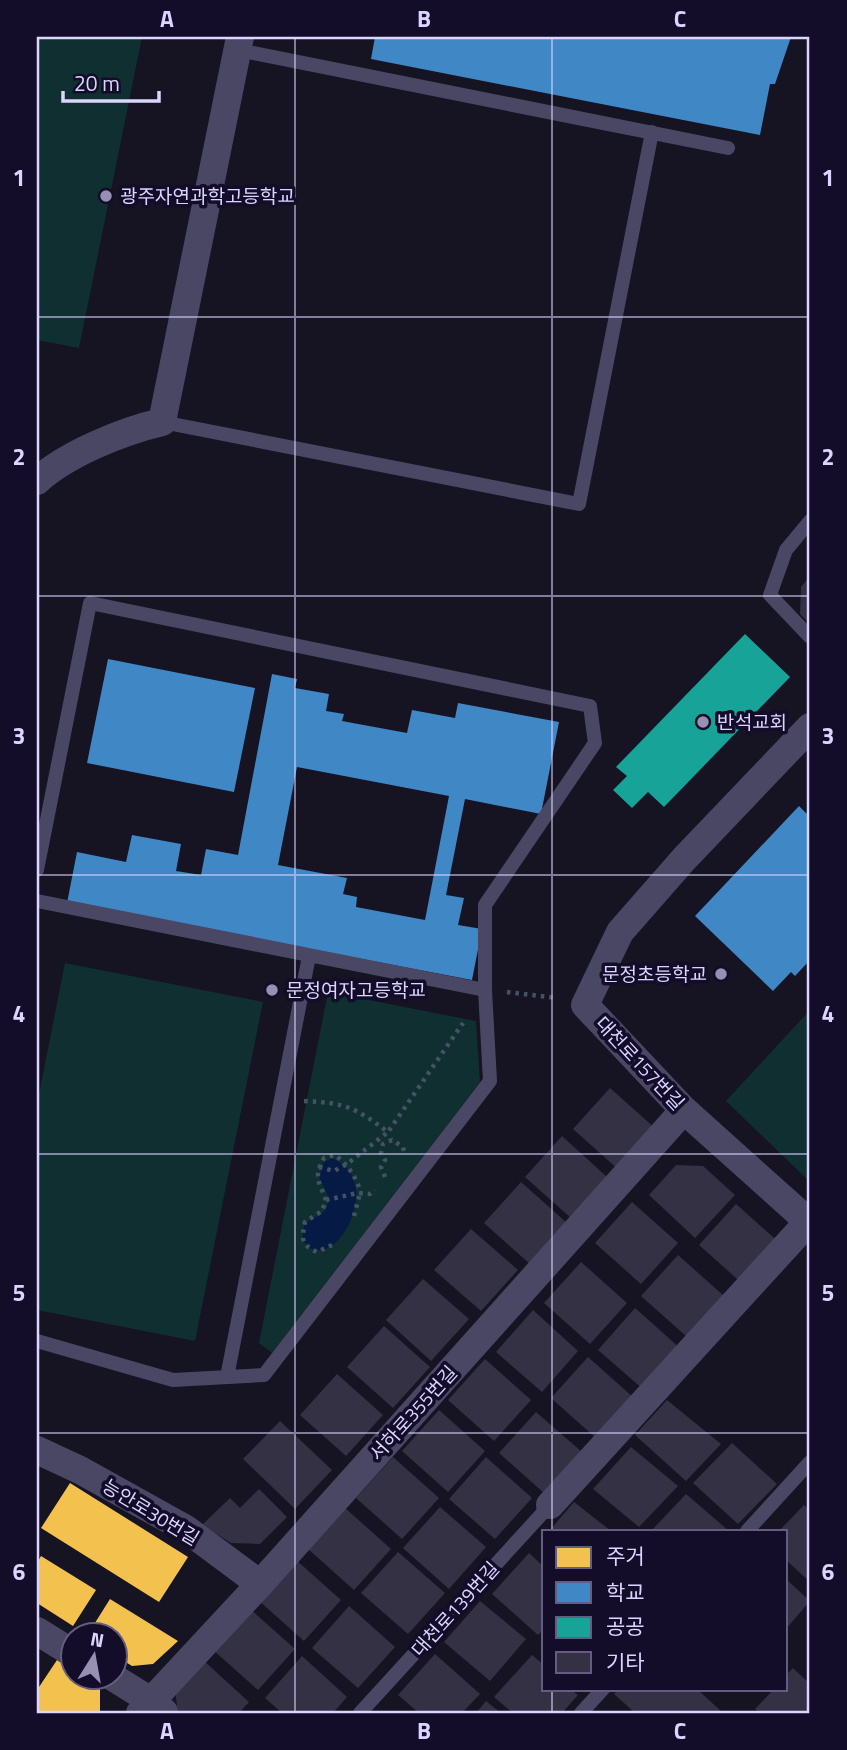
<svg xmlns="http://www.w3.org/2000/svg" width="847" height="1750" font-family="'Titillium Web','Noto Sans KR',sans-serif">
<rect width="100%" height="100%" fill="#161323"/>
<path fill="#102f31" d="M 37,37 L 142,37 L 79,348 L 37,340 Z
M 65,963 L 263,1002 L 195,1341 L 37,1310 L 37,1104 Z
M 328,992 L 476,1021 L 480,1082 L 272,1353 L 259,1343 Z
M 810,1010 L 810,1182 L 726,1101 Z"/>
<path fill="#061a46" d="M 332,1158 C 382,1180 344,1256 315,1250 C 304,1248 299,1233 306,1224 C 313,1215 326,1217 328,1202 C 329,1193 322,1185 319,1177 L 324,1162 Z"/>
<path fill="#f2c14e" d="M 70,1483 L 188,1557 L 159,1602 L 41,1528 Z
M 41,1556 L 96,1590 L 73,1626 L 37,1603 L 37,1563 Z
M 110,1599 L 178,1641 L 153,1664 L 132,1666 L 116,1656 L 116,1634 L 88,1634 Z
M 57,1660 L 74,1671 L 74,1676 L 82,1676 L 100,1688 L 100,1713 L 37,1713 L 37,1690 Z"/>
<path fill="#3f88c5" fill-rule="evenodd" d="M 375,37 L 791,37 L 775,84 L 770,84 L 760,135 L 371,59 Z
M 108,659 L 255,688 L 234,792 L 87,763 Z
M 272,674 L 297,679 L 295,688 L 329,694 L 326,711 L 344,714 L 342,721 L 407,733 L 412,710 L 455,718 L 458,703 L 559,722 L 541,814 L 465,799 L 446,895 L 464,898 L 458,925 L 482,929 L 472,980 L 67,903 L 77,852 L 126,862 L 132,835 L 181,844 L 176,871 L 201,875 L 206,849 L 238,855 ZM 297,767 L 449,796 L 425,920 L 356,907 L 357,897 L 343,894 L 347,878 L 278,865 Z
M 799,806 L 810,817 L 810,960 L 795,976 L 791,972 L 773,991 L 695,916 Z"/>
<path fill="#17a398" d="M 745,634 L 790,677 L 664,807 L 648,792 L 632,808 L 613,790 L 627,776 L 616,767 Z"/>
<path fill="#343145" d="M 810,576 L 810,624 L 800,614 L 801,587 Z
M 610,1088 L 656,1129 L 619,1170 L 573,1129 Z
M 562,1136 L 607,1177 L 571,1218 L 525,1177 Z
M 676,1165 L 703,1166 L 735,1195 L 695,1238 L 649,1195 Z
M 521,1182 L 567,1223 L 530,1264 L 484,1223 Z
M 632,1202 L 678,1243 L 641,1284 L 595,1243 Z
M 736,1204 L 782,1245 L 745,1286 L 699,1245 Z
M 471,1229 L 518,1270 L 481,1311 L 434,1270 Z
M 678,1255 L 724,1296 L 687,1337 L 641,1296 Z
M 581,1262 L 627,1303 L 590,1344 L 544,1303 Z
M 423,1279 L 469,1319 L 431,1361 L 386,1320 Z
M 635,1308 L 681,1349 L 644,1390 L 598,1350 Z
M 533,1310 L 578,1351 L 542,1392 L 496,1352 Z
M 384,1326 L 430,1367 L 393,1408 L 347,1367 Z
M 588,1357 L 634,1398 L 597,1439 L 551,1398 Z
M 485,1359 L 531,1400 L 494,1441 L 448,1400 Z
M 337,1374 L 383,1415 L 346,1456 L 300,1415 Z
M 667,1400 L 721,1444 L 686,1481 L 635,1435 Z
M 439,1410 L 485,1451 L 448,1492 L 402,1451 Z
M 536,1412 L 582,1452 L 545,1494 L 499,1453 Z
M 280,1421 L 332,1470 L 295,1509 L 243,1459 Z
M 732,1443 L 777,1484 L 738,1524 L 693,1483 Z
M 631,1447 L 678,1486 L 639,1527 L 593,1489 Z
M 393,1457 L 439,1498 L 402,1539 L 356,1498 Z
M 486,1457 L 532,1498 L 495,1539 L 449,1499 Z
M 259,1489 L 287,1517 L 260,1544 L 231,1543 L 202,1525 L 230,1498 L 240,1508 Z
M 686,1494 L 729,1531 L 651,1531 Z
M 574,1502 L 611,1531 L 549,1531 Z
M 804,1505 L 810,1511 L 810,1582 L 786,1560 L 786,1531 L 779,1531 Z
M 440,1507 L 486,1547 L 449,1589 L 403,1548 Z
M 345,1508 L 391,1549 L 354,1590 L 308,1549 Z
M 398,1552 L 445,1593 L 408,1634 L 361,1593 Z
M 529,1553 L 544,1567 L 544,1629 L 538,1635 L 492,1594 Z
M 295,1559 L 341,1600 L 304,1641 L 258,1600 Z
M 786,1579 L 810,1601 L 786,1629 Z
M 480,1601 L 526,1639 L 490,1681 L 444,1642 Z
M 349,1606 L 395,1647 L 358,1688 L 312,1648 Z
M 249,1608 L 295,1649 L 258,1690 L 212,1649 Z
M 435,1654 L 480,1694 L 462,1713 L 419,1713 L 398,1695 Z
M 532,1655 L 544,1665 L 544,1689 L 570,1689 L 578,1695 L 562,1713 L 513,1713 L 494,1697 Z
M 302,1656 L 347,1697 L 333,1713 L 282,1713 L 265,1698 Z
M 203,1660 L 249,1702 L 239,1713 L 178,1713 L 175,1690 Z
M 793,1668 L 810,1684 L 810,1713 L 760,1713 L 755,1709 L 774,1689 L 786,1689 L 786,1675 Z
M 619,1689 L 697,1689 L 723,1713 L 635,1713 L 614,1694 Z
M 486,1701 L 501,1713 L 476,1713 Z"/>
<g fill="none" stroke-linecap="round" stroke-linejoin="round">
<path stroke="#445364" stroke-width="4.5" stroke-dasharray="3.5 5" stroke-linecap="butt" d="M 507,992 L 557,998
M 304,1101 C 346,1103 354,1107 388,1132 L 463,1023
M 319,1167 L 334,1171 L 347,1164 L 388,1132
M 385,1177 L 381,1167 L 385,1160 L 381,1153 L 383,1144 L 392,1140 L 403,1147 L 405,1155
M 326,1200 L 358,1193 L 370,1194 L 375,1190
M 354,1216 L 360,1193
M 332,1245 L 317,1252 C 300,1244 302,1239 305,1222 L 322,1211 L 326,1200 C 319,1181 313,1178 324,1158 L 335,1155 C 349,1166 356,1177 361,1193"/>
<path stroke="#494764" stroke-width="14" d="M 238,50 L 728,148
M 162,422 L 579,504 L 652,132
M 810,521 L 786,550 L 770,595 L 810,637
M 37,870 L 90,603 L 590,706 L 595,743 L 485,905 L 485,990
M 37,901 L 485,990 L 490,1081 L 264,1375 L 173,1380 L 37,1341
M 227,1377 L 309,956
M 747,1531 L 810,1462
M 360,1713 L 550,1505
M 581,1713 L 603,1689"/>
<path stroke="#494764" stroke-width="28" d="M 37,481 C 66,454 123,431 162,422 L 240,37
M 810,727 L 684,859 L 620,932 L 585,1005 L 684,1110 L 810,1223
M 37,1450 L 80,1470 L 186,1529 L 260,1584
M 550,1505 L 809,1221
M 37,1631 L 74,1654
M 111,1676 L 151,1701 L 164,1712
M 140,1713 L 260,1584 L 684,1110"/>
</g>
<path fill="none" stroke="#dbd5ff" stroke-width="2" stroke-opacity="0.55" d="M 295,37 L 295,1713M 552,37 L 552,1531M 37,317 L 810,317M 37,596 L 810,596M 37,875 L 810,875M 37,1154 L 810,1154M 37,1433 L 810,1433M 552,1689 L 552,1713"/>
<g fill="#9691b2" stroke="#130d29" stroke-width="2.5">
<circle cx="106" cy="196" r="7"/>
<circle cx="703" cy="722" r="7"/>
<circle cx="721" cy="974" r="7"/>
<circle cx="272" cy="990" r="7"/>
</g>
<g text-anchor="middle" stroke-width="7" stroke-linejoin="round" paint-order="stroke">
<g font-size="19" fill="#dbd5ff" stroke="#130d29" text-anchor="start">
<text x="120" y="203">광주자연과학고등학교</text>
<text x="717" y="729">반석교회</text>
<text x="707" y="981" text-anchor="end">문정초등학교</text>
<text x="286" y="997">문정여자고등학교</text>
</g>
<g font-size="19" fill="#dbd5ff" stroke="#130d29">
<text transform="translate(640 1063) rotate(47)" y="7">대천로157번길</text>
<text transform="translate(413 1413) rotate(-48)" y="7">서하로355번길</text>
<text transform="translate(151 1512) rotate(31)" y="7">능안로30번길</text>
<text transform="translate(455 1609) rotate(-48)" y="7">대천로139번길</text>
</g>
</g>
<rect width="847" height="1750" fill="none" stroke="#130d29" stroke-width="77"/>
<rect x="542" y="1530" width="245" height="161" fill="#130d29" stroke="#635d7f" stroke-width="2"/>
<rect x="556" y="1547" width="35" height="21" fill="#f2c14e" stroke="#635d7f" stroke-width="2"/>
<text x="606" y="1564" font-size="21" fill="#dbd5ff">주거</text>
<rect x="556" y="1582" width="35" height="21" fill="#3f88c5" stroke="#635d7f" stroke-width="2"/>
<text x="606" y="1600" font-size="21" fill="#dbd5ff">학교</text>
<rect x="556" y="1617" width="35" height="21" fill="#17a398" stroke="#635d7f" stroke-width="2"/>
<text x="606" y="1634" font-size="21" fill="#dbd5ff">공공</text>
<rect x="556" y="1652" width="35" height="21" fill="#343145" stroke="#635d7f" stroke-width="2"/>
<text x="606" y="1670" font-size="21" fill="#dbd5ff">기타</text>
<g transform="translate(94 1656) rotate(11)"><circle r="33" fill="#130d29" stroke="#635d7f" stroke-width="2"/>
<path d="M0-5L12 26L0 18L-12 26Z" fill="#9691b2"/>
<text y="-10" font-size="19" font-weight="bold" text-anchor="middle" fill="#dbd5ff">N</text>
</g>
<path d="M63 91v10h96v-10" fill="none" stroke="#dbd5ff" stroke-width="3.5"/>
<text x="74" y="91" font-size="21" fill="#dbd5ff" stroke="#130d29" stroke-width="5" paint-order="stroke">20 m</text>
<rect x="38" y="38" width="770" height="1674" fill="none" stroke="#dbd5ff" stroke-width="2.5"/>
<g font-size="23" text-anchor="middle" font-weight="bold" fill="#dbd5ff">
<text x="167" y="27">A</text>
<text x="424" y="27">B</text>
<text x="680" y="27">C</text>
<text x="19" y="186">1</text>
<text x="828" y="186">1</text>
<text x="19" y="465">2</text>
<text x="828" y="465">2</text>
<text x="19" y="744">3</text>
<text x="828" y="744">3</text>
<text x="19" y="1022">4</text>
<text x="828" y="1022">4</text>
<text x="19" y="1301">5</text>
<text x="828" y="1301">5</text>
<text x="19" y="1580">6</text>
<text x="828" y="1580">6</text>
<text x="167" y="1739">A</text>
<text x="424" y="1739">B</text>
<text x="680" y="1739">C</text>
</g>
</svg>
